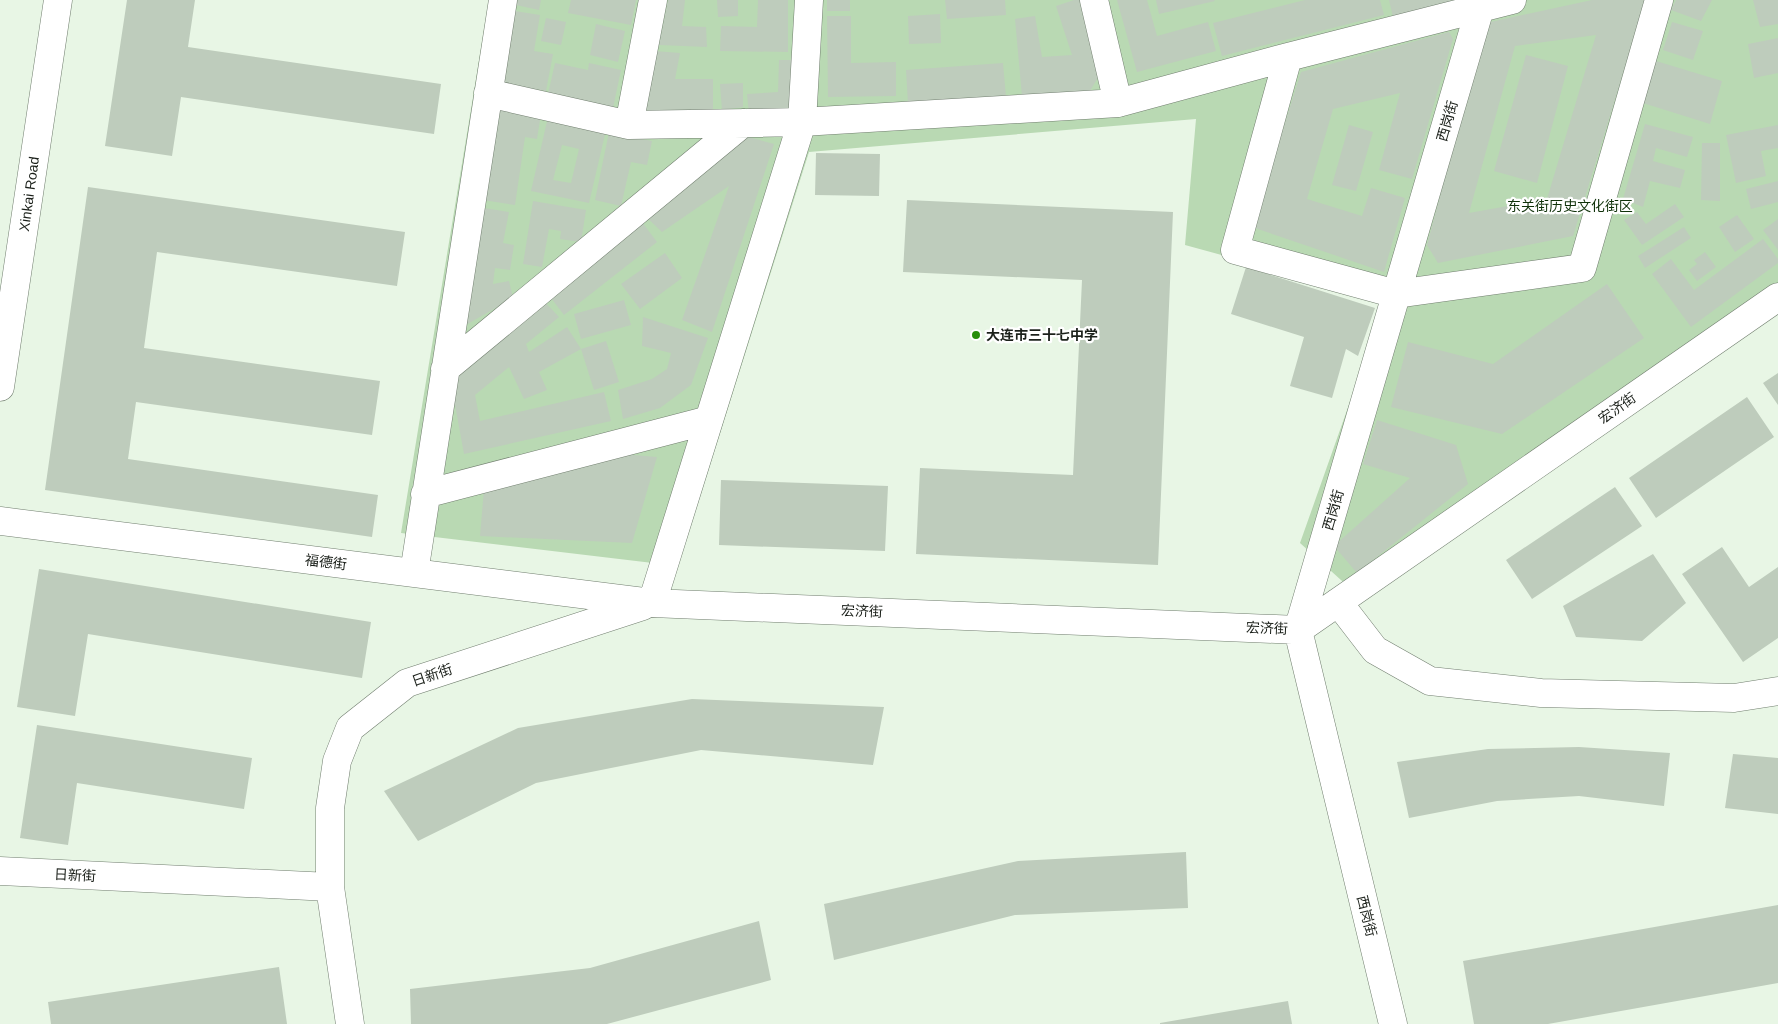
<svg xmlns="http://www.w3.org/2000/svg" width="1778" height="1024" font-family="Arial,'Noto Sans SC',sans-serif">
<rect width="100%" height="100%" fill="#e8f6e5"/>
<path fill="#b9d9b3" d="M 489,0 L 1778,0 L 1778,312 L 1362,599 L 1300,543 L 1386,300 L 1185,245 L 1196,119 L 809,152 L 678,566 L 401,533 Z"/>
<path fill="#beccbc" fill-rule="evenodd" d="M 127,0 L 195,0 L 188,47 L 441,84 L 434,134 L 181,97 L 172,156 L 105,146 Z
M 517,0 L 541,0 L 539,10 L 516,5 Z
M 571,0 L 636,0 L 631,25 L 568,13 Z
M 668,0 L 685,0 L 682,26 L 706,27 L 707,47 L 659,45 Z
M 717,0 L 738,0 L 738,16 L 718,17 Z
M 758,0 L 788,0 L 788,52 L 720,51 L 721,26 L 757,27 Z
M 827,0 L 850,0 L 850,11 L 827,11 Z
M 945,0 L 1005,0 L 1006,15 L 947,19 Z
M 1074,0 L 1081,0 L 1100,74 L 1090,91 L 1022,96 L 1015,19 L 1035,16 L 1042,57 L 1072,55 L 1056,6 Z
M 1117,0 L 1147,0 L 1157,36 L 1208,22 L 1216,51 L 1137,72 Z
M 1156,0 L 1214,0 L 1215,1 L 1159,14 Z
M 1305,0 L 1380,0 L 1384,15 L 1222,56 L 1213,23 Z
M 1389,0 L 1454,0 L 1454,1 L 1393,17 Z
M 1592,0 L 1644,0 L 1645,2 L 1573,236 L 1438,263 L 1427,245 L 1486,23 ZM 1596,35 L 1547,199 L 1469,213 L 1515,46 Z
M 1676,0 L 1712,0 L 1701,21 L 1671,10 Z
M 1753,0 L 1778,0 L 1778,24 L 1760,27 Z
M 515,11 L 540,15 L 534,51 L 553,54 L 546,91 L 503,84 Z
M 940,14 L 941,43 L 909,44 L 908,16 Z
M 827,16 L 851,16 L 851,63 L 896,62 L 896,96 L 828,97 Z
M 546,18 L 566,22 L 561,45 L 541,41 Z
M 1672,22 L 1703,31 L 1693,60 L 1663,50 Z
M 596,24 L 625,31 L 618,62 L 590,55 Z
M 1449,32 L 1453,39 L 1412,179 L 1379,170 L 1400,93 L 1333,109 L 1307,199 L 1362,216 L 1371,188 L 1405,198 L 1384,272 L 1252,227 L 1301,72 Z
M 1778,38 L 1778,73 L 1754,78 L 1748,44 Z
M 654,51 L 680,53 L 675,79 L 713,79 L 713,112 L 649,112 L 644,106 Z
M 1526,55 L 1568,66 L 1537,183 L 1494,171 Z
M 779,60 L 798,60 L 796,108 L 749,114 L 747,94 L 778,92 Z
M 1656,61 L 1722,81 L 1710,124 L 1643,103 Z
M 555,63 L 588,70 L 589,63 L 621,70 L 613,108 L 548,94 Z
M 1003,63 L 1006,97 L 908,103 L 906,70 Z
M 743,83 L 743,107 L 722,110 L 720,84 Z
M 498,108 L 541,114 L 537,139 L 525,137 L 515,205 L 483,200 Z
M 548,117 L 606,130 L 589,203 L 531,191 ZM 562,145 L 579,149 L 571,183 L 553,180 Z
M 1645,124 L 1693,137 L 1687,157 L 1656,148 L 1653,161 L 1685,170 L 1680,188 L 1650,181 L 1643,207 L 1623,199 Z
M 1349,125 L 1373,132 L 1356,191 L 1332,185 Z
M 1778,125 L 1778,148 L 1761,151 L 1766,176 L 1736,183 L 1726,135 Z
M 609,132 L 652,141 L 647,165 L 631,162 L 621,206 L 595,200 Z
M 745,136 L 774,144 L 712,332 L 682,320 L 729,186 L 662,232 L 643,214 Z
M 1702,143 L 1720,143 L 1720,201 L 1701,200 Z
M 816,153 L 880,154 L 879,196 L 815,195 Z
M 1778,181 L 1778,202 L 1751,209 L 1746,189 Z
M 88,187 L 405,232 L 397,286 L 157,252 L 144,348 L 380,381 L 372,435 L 136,402 L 128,459 L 378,495 L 372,537 L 45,490 Z
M 907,200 L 1173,212 L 1158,565 L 916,554 L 920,468 L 1073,475 L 1082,280 L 903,272 Z
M 533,201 L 586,210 L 581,242 L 560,239 L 561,231 L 549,229 L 542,267 L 523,264 Z
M 1675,204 L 1684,217 L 1642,245 L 1624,220 L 1637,212 L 1646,224 Z
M 484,208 L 509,212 L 503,243 L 514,245 L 510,270 L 495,268 L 493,284 L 509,281 L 513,298 L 464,326 Z
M 1737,215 L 1754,239 L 1735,252 L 1719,227 Z
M 1778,219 L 1778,250 L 1763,230 Z
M 642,222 L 657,242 L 564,315 L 548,294 Z
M 1684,227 L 1691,238 L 1645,268 L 1638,256 Z
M 1763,239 L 1778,259 L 1778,263 L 1691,327 L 1652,274 L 1671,259 L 1694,290 Z
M 1705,252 L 1716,267 L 1697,281 L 1689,270 L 1697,264 L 1694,260 Z
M 665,253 L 682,278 L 640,309 L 621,284 Z
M 1246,267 L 1375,308 L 1358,356 L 1346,349 L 1332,398 L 1290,386 L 1304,337 L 1231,314 Z
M 1607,284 L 1644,338 L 1502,434 L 1391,407 L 1408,342 L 1493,364 Z
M 543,300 L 559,317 L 526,344 L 529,352 L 567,327 L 581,349 L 606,341 L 619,382 L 594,390 L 581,349 L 539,372 L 547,390 L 524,399 L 509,367 L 475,395 L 480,421 L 604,392 L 611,421 L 464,454 L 451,383 Z
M 624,300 L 631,325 L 581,339 L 574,314 Z
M 643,317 L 708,338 L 691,385 L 660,408 L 623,419 L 618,390 L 652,379 L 667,369 L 671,353 L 642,346 Z
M 1778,373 L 1778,405 L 1763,383 Z
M 1747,397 L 1774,437 L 1656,518 L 1629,478 Z
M 1377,420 L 1456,445 L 1468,484 L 1357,573 L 1334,546 L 1410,478 L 1363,464 Z
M 621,454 L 657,457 L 632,543 L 480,536 L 484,489 Z
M 721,480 L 888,486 L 885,551 L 719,545 Z
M 1615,487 L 1642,526 L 1532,599 L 1506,560 Z
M 1722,547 L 1749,587 L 1778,567 L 1778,638 L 1743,662 L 1682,574 Z
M 1653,554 L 1686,603 L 1642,641 L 1576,637 L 1563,606 Z
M 39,569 L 371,622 L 362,678 L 88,634 L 75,716 L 17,707 Z
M 692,699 L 884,707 L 873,765 L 701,750 L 536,783 L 418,841 L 384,791 L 518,728 Z
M 37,725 L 252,758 L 244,809 L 77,783 L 68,845 L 20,838 Z
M 1579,747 L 1670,753 L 1664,806 L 1579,796 L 1497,801 L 1409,818 L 1397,762 L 1488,749 Z
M 1733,754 L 1778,758 L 1778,814 L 1725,808 Z
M 1186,852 L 1188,908 L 1015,915 L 834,960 L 824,904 L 1018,861 Z
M 1778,905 L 1778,983 L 1548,1024 L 1474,1024 L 1463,961 Z
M 759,921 L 771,980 L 607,1024 L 411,1024 L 410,989 L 590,968 Z
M 279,967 L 287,1024 L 51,1024 L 48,1002 Z
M 1288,1001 L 1292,1024 L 1160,1024 L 1160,1023 Z"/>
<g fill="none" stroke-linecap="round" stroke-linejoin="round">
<defs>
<path id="minor" d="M 1094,0 L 1118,103
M 1288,57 L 1235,250 L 1396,294 L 1582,268 L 1659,0
M 488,93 L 629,125 L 802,122 L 1118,103 L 1288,57 L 1512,0
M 629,125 L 653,0
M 445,369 L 743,123
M 425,494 L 709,420
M 0,521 L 652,603 L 1298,630 L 1778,297
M 414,573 L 503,0
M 1338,602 L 1375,650 L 1430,681 L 1541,693 L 1734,698 L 1778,691
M 652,603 L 802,122 L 809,0
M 0,871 L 330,887
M 350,1024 L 330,887 L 330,808 L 337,761 L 350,728 L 407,683 L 643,606
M 1393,1024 L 1298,630 L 1480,8 L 1478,0"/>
<path id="major" d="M 0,387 L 58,0"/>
</defs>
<use href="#minor" stroke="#717e6f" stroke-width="29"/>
<use href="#major" stroke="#717e6f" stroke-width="29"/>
<use href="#minor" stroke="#fff" stroke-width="28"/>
<use href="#major" stroke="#fff" stroke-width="28"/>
</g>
<circle fill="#298e0c" stroke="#fff" stroke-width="2" cx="976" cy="335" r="5"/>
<g text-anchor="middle" stroke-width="4.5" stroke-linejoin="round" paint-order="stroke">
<g font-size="14" fill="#1b201a" stroke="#fff">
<text transform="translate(1447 121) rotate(-74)" y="5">西岗街</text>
<text transform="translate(29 194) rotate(-82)" y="5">Xinkai Road</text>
<text transform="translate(1617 408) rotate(-35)" y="5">宏济街</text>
<text transform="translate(1333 510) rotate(-74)" y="5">西岗街</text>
<text transform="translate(326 562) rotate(7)" y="5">福德街</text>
<text transform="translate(862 611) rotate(2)" y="5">宏济街</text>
<text transform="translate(1267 628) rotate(2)" y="5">宏济街</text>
<text transform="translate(432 675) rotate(-19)" y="5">日新街</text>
<text transform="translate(75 875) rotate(3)" y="5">日新街</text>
<text transform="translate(1367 916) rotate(76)" y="5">西岗街</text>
</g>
<g font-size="14" fill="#10320a" stroke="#fff">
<text x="1570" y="211">东关街历史文化街区</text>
</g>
<g font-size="14" font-weight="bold" fill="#1b201a" stroke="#fff" text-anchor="start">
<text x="986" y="340">大连市三十七中学</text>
</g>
</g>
</svg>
